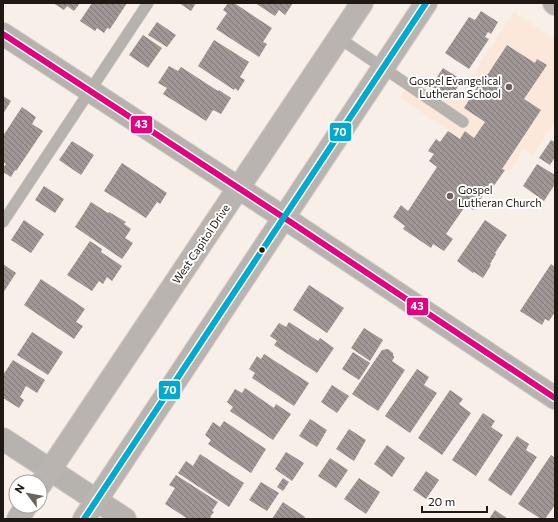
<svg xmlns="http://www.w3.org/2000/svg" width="558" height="522" font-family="Commissioner,sans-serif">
<defs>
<pattern id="building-back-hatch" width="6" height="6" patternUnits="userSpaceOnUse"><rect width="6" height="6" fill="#9f9695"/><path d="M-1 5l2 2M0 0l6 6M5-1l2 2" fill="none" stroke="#817978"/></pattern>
</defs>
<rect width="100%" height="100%" fill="#f8efe9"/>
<path fill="#fbe8db" d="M 514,12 L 555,39 L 555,121 L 533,155 L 523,150 L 510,172 L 400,98 L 413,77 L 453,103 Z"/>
<path fill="url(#building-back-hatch)" d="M 53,3 L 80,3 L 74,11 L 67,6 L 64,10 Z
M 92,3 L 127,3 L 110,29 L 107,28 L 104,33 L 97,28 L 95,31 L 80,21 Z
M 179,3 L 196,3 L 191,11 Z
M 228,3 L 234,3 L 272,28 L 263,42 L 267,44 L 259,57 L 216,29 L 227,13 L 223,10 Z
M 255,3 L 293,3 L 285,15 L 279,10 L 275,16 Z
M 481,11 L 498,22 L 491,34 L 488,32 L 485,37 L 489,39 L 469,69 L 445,53 L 469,17 L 475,20 Z
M 157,22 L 176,35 L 167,47 L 148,35 Z
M 143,35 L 162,48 L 148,68 L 129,55 Z
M 214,40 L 249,62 L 240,77 L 245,80 L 238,91 L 235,88 L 234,90 L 198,66 Z
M 507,45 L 535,63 L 537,59 L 547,65 L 524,99 L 541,110 L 502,169 L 505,170 L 493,187 L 490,185 L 473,210 L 466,205 L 446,234 L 453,239 L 444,251 L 433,244 L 431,248 L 403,229 L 405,226 L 393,217 L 401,205 L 408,211 L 437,167 L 429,161 L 434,154 L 428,151 L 436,139 L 440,142 L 448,131 L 460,139 L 465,131 L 474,138 L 485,122 L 464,108 L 485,74 L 488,74 Z
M 169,66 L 178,71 L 181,67 L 218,91 L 219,90 L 231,98 L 221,114 L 213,110 L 206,121 L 163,94 L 167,88 L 158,83 Z
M 443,68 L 462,80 L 450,99 L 431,86 Z
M 3,96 L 11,101 L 3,114 Z
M 22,107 L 36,117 L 32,124 L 43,131 L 16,171 L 15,170 L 11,177 L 3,172 L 3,168 L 6,164 L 3,162 L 3,136 Z
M 551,140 L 555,142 L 555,157 L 550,165 L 539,158 Z
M 72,141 L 94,155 L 81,175 L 59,160 Z
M 122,163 L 167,193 L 160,204 L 157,202 L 146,218 L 104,191 Z
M 537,164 L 555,175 L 555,184 L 544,201 L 523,186 Z
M 44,186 L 64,199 L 55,213 L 35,200 Z
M 91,202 L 108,213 L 109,212 L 126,222 L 124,224 L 131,229 L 125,238 L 133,243 L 122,259 L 75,227 Z
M 24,220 L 44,234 L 31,253 L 11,240 Z
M 485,220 L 507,235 L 495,253 L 496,254 L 490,264 L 491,265 L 483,278 L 474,272 L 473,273 L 457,261 Z
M 90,241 L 102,249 L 101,252 L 122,266 L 112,281 L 107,277 L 103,284 L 99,281 L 92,291 L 67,275 Z
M 3,264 L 16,273 L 3,293 Z
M 551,264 L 555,267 L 555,312 L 549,321 L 545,319 L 542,325 L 520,311 Z
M 41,279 L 85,309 L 76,322 L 83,326 L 74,339 L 24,305 Z
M 309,285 L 344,308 L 327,333 L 293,310 Z
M 289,322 L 318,341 L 320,338 L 334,348 L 317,373 L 274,345 L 277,341 L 270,336 L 279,323 L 286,327 Z
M 364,328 L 383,340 L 370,361 L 351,348 Z
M 32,332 L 63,352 L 48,375 L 17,355 Z
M 388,349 L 393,353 L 394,358 L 392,361 L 405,370 L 378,411 L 352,394 L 382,350 Z
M 353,352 L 370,363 L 359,380 L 342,369 Z
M 264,354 L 309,383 L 294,406 L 252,378 L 255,373 L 249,369 L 257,356 L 261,359 Z
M 13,360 L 45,380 L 37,393 L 26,386 L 20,397 L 24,400 L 19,408 L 3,398 L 3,375 Z
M 417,369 L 429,377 L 424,385 L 437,393 L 410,433 L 385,416 Z
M 332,385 L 349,396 L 337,413 L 321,402 Z
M 245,388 L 274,408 L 276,404 L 291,414 L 273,440 L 230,411 L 233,407 L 227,402 L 235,389 L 242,393 Z
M 450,390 L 463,399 L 459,404 L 471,413 L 442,455 L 418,438 Z
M 483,413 L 495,421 L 491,427 L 503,435 L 476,476 L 452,460 Z
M 310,419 L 327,430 L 317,447 L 299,436 Z
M 224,421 L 266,449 L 251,473 L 208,444 L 211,440 L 205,435 L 213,422 L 220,427 Z
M 349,429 L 366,440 L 354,461 L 336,449 Z
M 517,436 L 529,444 L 526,450 L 537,457 L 511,496 L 488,480 Z
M 387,445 L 405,458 L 392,477 L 374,464 Z
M 286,452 L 304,463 L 292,481 L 275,469 Z
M 200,454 L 244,483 L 229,507 L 178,473 L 186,461 L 193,466 Z
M 551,455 L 555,458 L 555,505 L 545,519 L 541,519 L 518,504 Z
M 330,458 L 348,470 L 336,488 L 318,476 Z
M 426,471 L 439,480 L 426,499 L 413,490 Z
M 176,475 L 218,502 L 212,511 L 214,512 L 210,517 L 213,519 L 188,519 L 165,504 L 175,488 L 169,485 Z
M 283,478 L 289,482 L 283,491 L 277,487 Z
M 359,478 L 380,492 L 366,514 L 344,499 Z
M 261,482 L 279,493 L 267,511 L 249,500 Z
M 283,502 L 305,517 L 304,519 L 272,519 Z
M 495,510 L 508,519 L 489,519 Z"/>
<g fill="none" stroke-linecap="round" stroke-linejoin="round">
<defs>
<path id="lane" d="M 339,38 L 463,122
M 3,222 L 148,3"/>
<path id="street" d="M 554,3 L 555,4
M 3,34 L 283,217 L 555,398
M 3,439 L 125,519"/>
<path id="primary" d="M 40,485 L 362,3
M 18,519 L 26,506
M 84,519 L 426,3"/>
</defs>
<use href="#lane" stroke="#d4cdc8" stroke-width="12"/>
<use href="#street" stroke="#d4cdc8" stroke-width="24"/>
<use href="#primary" stroke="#d4cdc8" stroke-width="24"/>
<use href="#lane" stroke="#b6b3af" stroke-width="11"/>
<use href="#street" stroke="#b6b3af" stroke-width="22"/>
<use href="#primary" stroke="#bab4b0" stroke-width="22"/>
<defs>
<path id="bus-1" d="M 3,34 L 283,217 L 555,398"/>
<path id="bus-2" d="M 84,519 L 426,3"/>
</defs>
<use href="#bus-1" stroke="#fff" stroke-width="9"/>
<use href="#bus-2" stroke="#fff" stroke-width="9"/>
<use href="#bus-1" stroke="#e5007d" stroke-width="6"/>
<use href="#bus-2" stroke="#00a9ce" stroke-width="6"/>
</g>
<g fill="#6b635e" stroke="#fff" stroke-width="1.5">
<circle cx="509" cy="87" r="4"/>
<circle cx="450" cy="196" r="4"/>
</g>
<circle fill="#1f1813" stroke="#fff" stroke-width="1.5" cx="262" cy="250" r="3.5"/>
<g text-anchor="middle" stroke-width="4" stroke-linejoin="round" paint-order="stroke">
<g font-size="11" fill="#1f1813" stroke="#fff" text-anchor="end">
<text x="501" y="85">Gospel Evangelical<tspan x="501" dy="13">Lutheran School</tspan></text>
<text x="458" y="194" text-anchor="start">Gospel<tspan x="458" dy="13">Lutheran Church</tspan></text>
</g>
<g font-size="11" fill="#1f1813" stroke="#fff">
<text transform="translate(201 244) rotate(-56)" y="4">West Capitol Drive</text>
</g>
</g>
<g stroke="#fff" stroke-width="1.5">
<rect x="130" y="115" width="23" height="19" rx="4" fill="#e5007d"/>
<rect x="329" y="122" width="23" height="20" rx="4" fill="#00a9ce"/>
<rect x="406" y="297" width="23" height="19" rx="4" fill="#e5007d"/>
<rect x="158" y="380" width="23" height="20" rx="4" fill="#00a9ce"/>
</g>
<g font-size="11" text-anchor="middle" font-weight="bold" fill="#fff">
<text x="141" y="128">43</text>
<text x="340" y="136">70</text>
<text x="417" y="310">43</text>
<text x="170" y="394">70</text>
</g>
<rect width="558" height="522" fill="none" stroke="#1f1813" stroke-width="8"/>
<g transform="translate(28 494) rotate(302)"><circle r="19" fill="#ffffff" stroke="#a5a3a1"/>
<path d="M0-3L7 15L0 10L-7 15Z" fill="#6b635e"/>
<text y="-6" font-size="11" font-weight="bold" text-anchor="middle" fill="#1f1813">N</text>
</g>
<path d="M422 506v6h65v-6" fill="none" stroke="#1f1813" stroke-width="2"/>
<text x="428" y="506" font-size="12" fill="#1f1813" stroke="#ffffff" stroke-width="3" paint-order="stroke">20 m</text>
</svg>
